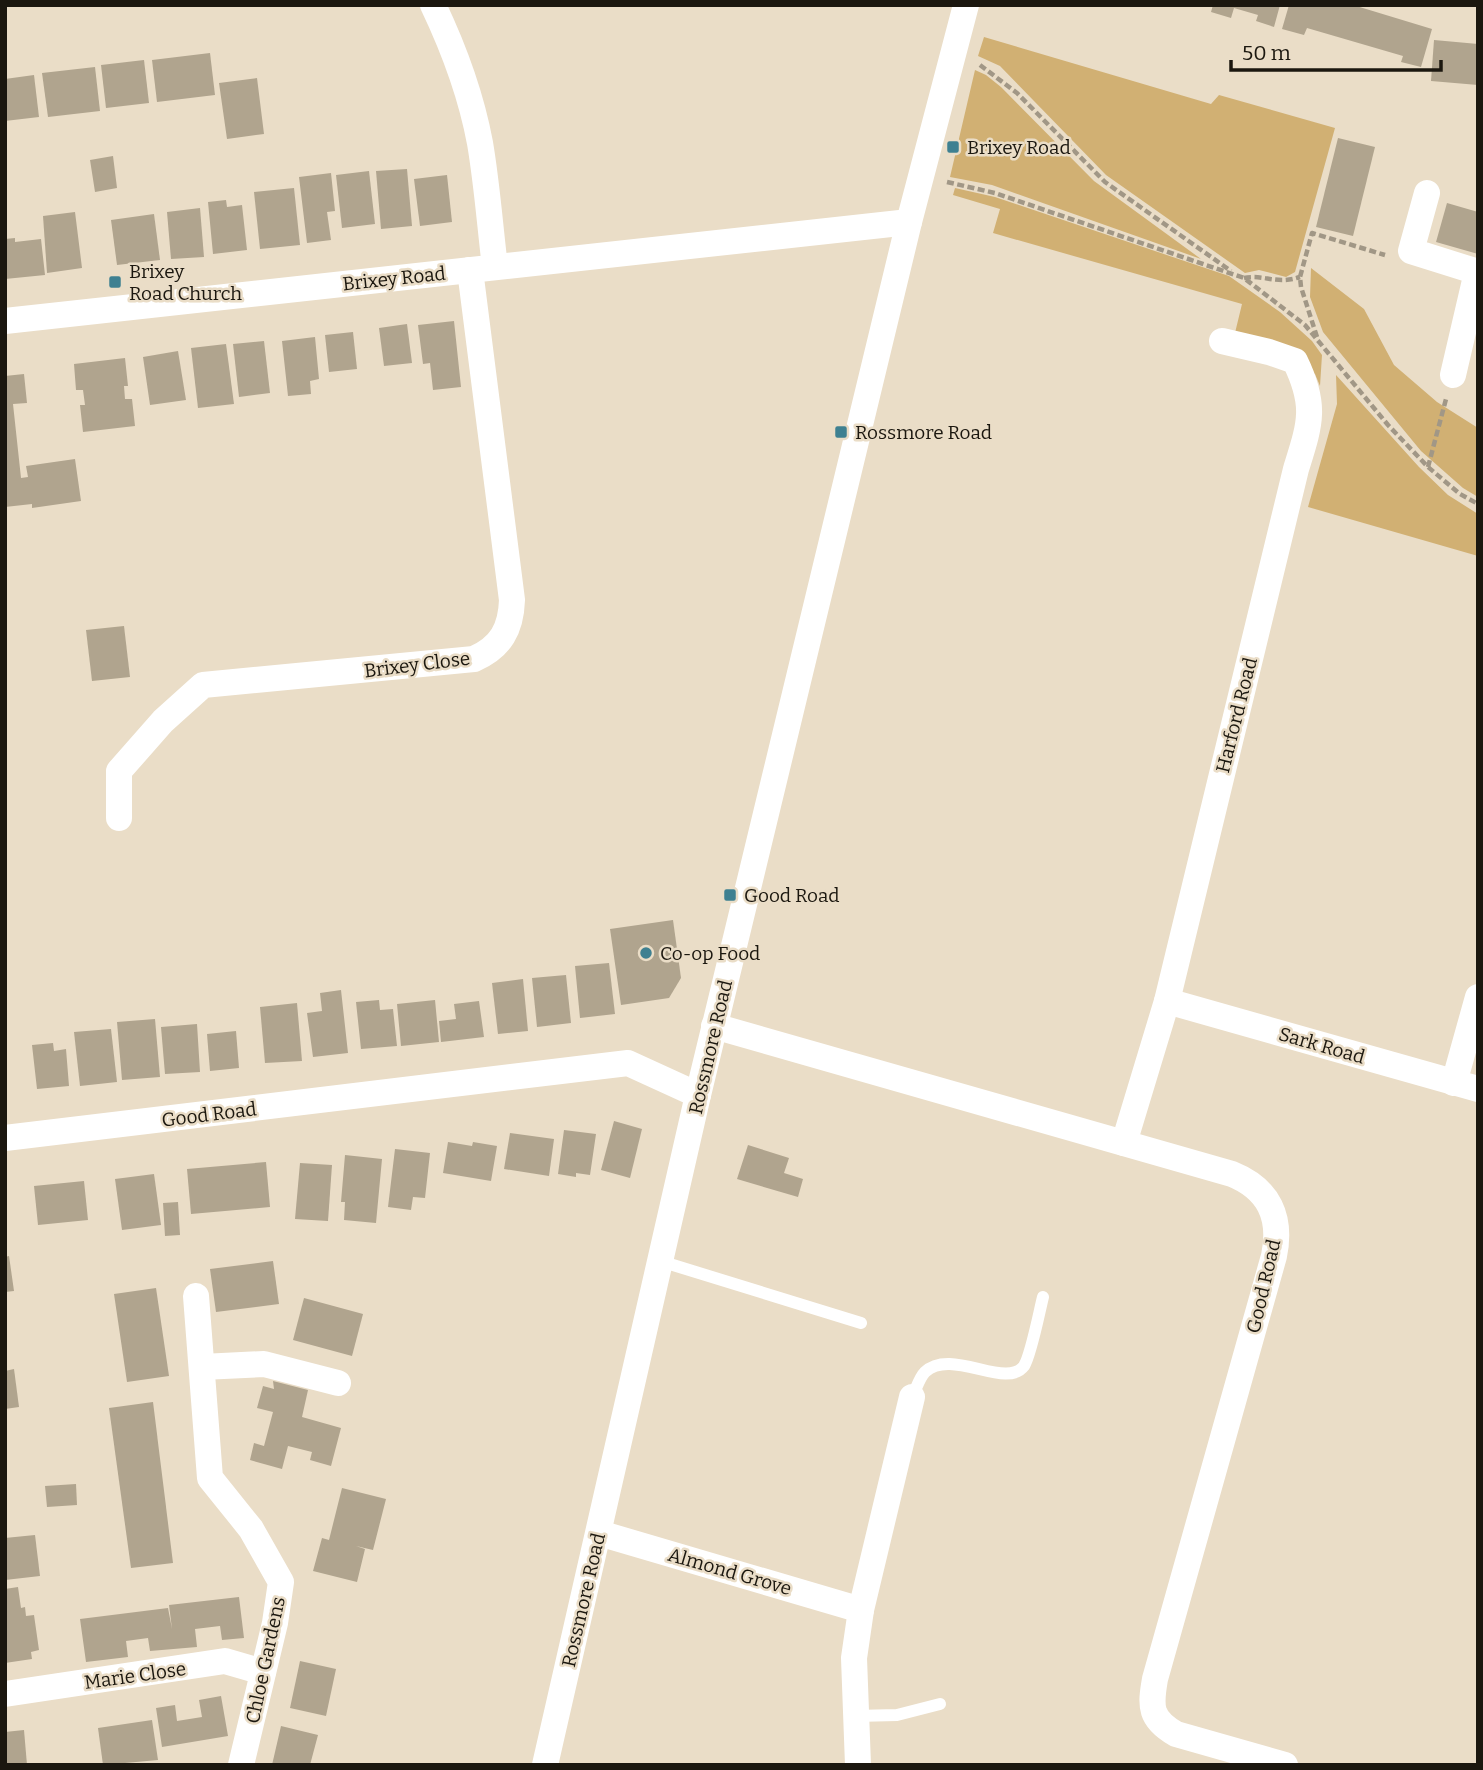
<svg xmlns="http://www.w3.org/2000/svg" width="1483" height="1770" viewBox="0 0 1483 1770" font-family="Bitter,serif">
<style>
.green{fill:#d1b073}
.building{fill:#b0a48e}
.lines{fill:none;stroke-linecap:round;stroke-linejoin:round}
.path{stroke:#a19786;stroke-width:4.5;stroke-dasharray:7 3.5;stroke-linecap:butt}
.lane{stroke:#fff;stroke-width:12}
.street{stroke:#fff;stroke-width:26}
.poi-dot{fill:#3e8091;stroke:#eaddc7;stroke-width:2.5}
.labels{text-anchor:middle;stroke-width:5;stroke-linejoin:round;paint-order:stroke}
.poi-label{font-size:19px;fill:#1b170f;stroke:#eaddc7;text-anchor:start}
.street-label{font-size:19px;fill:#1b170f;stroke:#eaddc7}
</style>
<rect width="100%" height="100%" fill="#eaddc7"/>
<!-- green -->
<g class="green">
<polygon points="984,37 1211,104 1219,95 1335,128 1295,272 1286,277 1259,270 1245,273 1106,175 1000,66 978,56"/>
<polygon points="975,70 986,75 1001,87 1094,181 1201,259 992,185 950,177"/>
<polygon points="955,188 995,197 1229,276 1280,312 1312,341 1322,355 1320,386 1315,374 1234,337 1242,304 993,233 1000,209 953,195"/>
<polygon points="1311,268 1364,309 1394,365 1437,402 1478,428 1478,497 1463,488 1421,451 1323,332 1310,297"/>
<polygon points="1336,375 1419,467 1448,495 1478,514 1478,556 1308,507 1337,404"/>
</g>
<!-- building -->
<g class="building">
<polygon points="1213,5 1280,5 1274,27 1256,21 1258,15 1234,8 1231,18 1211,12"/>
<polygon points="1289,5 1353,5 1432,29 1421,67 1401,62 1403,56 1307,28 1304,35 1282,29"/>
<polygon points="1434,40 1478,44 1478,85 1431,81"/>
<polygon points="210,53 215,95 157,102 152,60"/>
<polygon points="144,60 149,103 106,108 101,65"/>
<polygon points="95,67 100,111 48,117 42,73"/>
<polygon points="34,75 39,117 5,121 5,79"/>
<polygon points="257,78 264,134 227,139 219,83"/>
<polygon points="1338,138 1375,147 1353,236 1316,227"/>
<polygon points="113,156 117,188 95,192 90,160"/>
<polygon points="407,169 412,226 381,229 376,171"/>
<polygon points="369,171 375,224 342,228 336,175"/>
<polygon points="331,173 335,211 327,212 331,240 307,243 299,177"/>
<polygon points="447,175 452,222 420,226 414,179"/>
<polygon points="294,188 300,245 260,249 254,192"/>
<polygon points="226,200 227,207 242,205 247,250 213,254 208,202"/>
<polygon points="1447,203 1478,212 1478,254 1436,242"/>
<polygon points="200,208 204,257 171,259 167,212"/>
<polygon points="75,212 82,268 47,273 43,216"/>
<polygon points="154,214 160,260 117,265 111,220"/>
<polygon points="15,238 15,242 41,239 45,275 5,279 5,239"/>
<polygon points="454,321 461,387 433,390 430,363 423,364 418,325"/>
<polygon points="407,324 412,363 384,366 379,328"/>
<polygon points="353,332 357,369 329,372 325,335"/>
<polygon points="315,337 319,379 310,381 311,394 288,396 282,341"/>
<polygon points="264,341 270,393 239,397 233,344"/>
<polygon points="226,344 234,404 198,408 191,348"/>
<polygon points="178,351 186,400 150,405 143,357"/>
<polygon points="125,358 128,386 124,386 125,399 132,399 135,426 83,432 80,405 85,405 83,390 76,390 74,364"/>
<polygon points="24,374 27,403 13,404 21,478 28,477 26,466 75,459 81,501 32,508 32,504 5,507 5,376"/>
<polygon points="124,626 130,677 92,681 86,630"/>
<polygon points="673,920 681,978 669,998 621,1005 610,929"/>
<polygon points="609,963 615,1014 580,1018 575,966"/>
<polygon points="566,975 571,1023 537,1027 532,978"/>
<polygon points="523,979 528,1031 498,1034 492,983"/>
<polygon points="341,990 348,1053 313,1057 307,1013 322,1011 320,993"/>
<polygon points="379,1000 380,1010 393,1009 397,1046 361,1049 356,1002"/>
<polygon points="435,1000 439,1042 401,1046 397,1004"/>
<polygon points="479,1001 484,1037 441,1042 439,1021 456,1019 454,1004"/>
<polygon points="297,1003 302,1061 265,1063 260,1007"/>
<polygon points="155,1019 160,1077 122,1080 117,1022"/>
<polygon points="197,1024 200,1072 165,1074 161,1027"/>
<polygon points="111,1029 117,1082 80,1086 74,1032"/>
<polygon points="236,1031 239,1068 210,1071 207,1034"/>
<polygon points="53,1043 54,1051 66,1049 69,1086 37,1089 32,1045"/>
<polygon points="614,1121 642,1129 630,1178 601,1170"/>
<polygon points="564,1130 596,1134 590,1175 576,1173 576,1177 558,1174"/>
<polygon points="510,1133 554,1139 549,1176 504,1169"/>
<polygon points="448,1142 472,1146 473,1142 497,1146 491,1181 443,1173"/>
<polygon points="748,1145 789,1158 784,1173 803,1179 798,1197 737,1179"/>
<polygon points="395,1149 430,1153 425,1198 413,1197 411,1210 388,1207"/>
<polygon points="345,1155 382,1159 376,1223 344,1220 345,1202 341,1202"/>
<polygon points="266,1162 270,1207 191,1214 187,1169"/>
<polygon points="300,1163 332,1165 328,1221 295,1219"/>
<polygon points="154,1174 161,1225 122,1230 115,1179"/>
<polygon points="84,1181 88,1220 38,1225 34,1186"/>
<polygon points="178,1202 180,1235 165,1236 163,1203"/>
<polygon points="9,1256 14,1291 5,1292 5,1257"/>
<polygon points="273,1261 279,1304 216,1312 210,1269"/>
<polygon points="156,1288 169,1376 127,1382 114,1294"/>
<polygon points="304,1298 363,1314 352,1356 293,1340"/>
<polygon points="14,1369 19,1407 5,1409 5,1371"/>
<polygon points="273,1381 308,1390 302,1417 341,1428 331,1466 310,1460 312,1452 288,1446 282,1469 250,1460 254,1443 264,1446 273,1412 257,1408 263,1386 274,1389"/>
<polygon points="153,1402 173,1563 131,1568 109,1408"/>
<polygon points="76,1484 77,1505 47,1507 45,1486"/>
<polygon points="342,1488 386,1499 373,1550 356,1546 365,1549 357,1582 313,1571 322,1538 329,1540"/>
<polygon points="35,1535 40,1576 5,1580 5,1538"/>
<polygon points="18,1587 21,1608 25,1607 26,1616 34,1615 39,1650 31,1652 32,1659 5,1663 5,1589"/>
<polygon points="239,1597 244,1638 222,1640 220,1626 195,1629 197,1647 150,1651 148,1638 126,1641 128,1657 86,1662 80,1619 168,1608 172,1629 169,1605"/>
<polygon points="300,1661 336,1669 326,1716 290,1708"/>
<polygon points="221,1696 228,1736 162,1747 156,1708 175,1705 177,1721 202,1717 199,1700"/>
<polygon points="152,1720 158,1760 103,1765 98,1728"/>
<polygon points="281,1726 318,1735 310,1765 272,1765"/>
<polygon points="24,1730 27,1765 5,1765 5,1732"/>
</g>
<g class="lines">
<!-- path -->
<g class="path">
<polyline points="980,65 1017,93 1105,182 1231,271"/>
<polyline points="947,182 995,193 1244,278 1305,325 1388,425 1428,467 1460,494 1478,504"/>
<path d="M1244 278C1264 274 1276 285 1300 277"/>
<polyline points="1317,337 1301,287 1300,277 1312,233 1385,255"/>
<polyline points="1428,467 1446,399"/>
</g>
<!-- lane -->
<g class="lane">
<polyline points="660,1261 861,1323"/>
<path d="M912 1397C916 1390 919 1378 925 1372 951 1347 1006 1390 1024 1366 1031 1355 1039 1313 1043 1297"/>
<polyline points="855,1716 897,1715 940,1704"/>
</g>
<!-- street -->
<g class="street">
<path d="M433 5C454 49 471 95 480 143 487 184 490 226 495 267"/>
<polyline points="1427,193 1411,251 1478,272"/>
<polyline points="5,321 909,222"/>
<polyline points="1453,375 1477,272"/>
<path d="M119 818V771L163 721 203 685 474 659C501 647 511 629 512 600L470 270"/>
<polyline points="1167,1001 1478,1089"/>
<path d="M714 1026 1232 1174C1269 1189 1282 1217 1274 1256L1155 1679C1150 1707 1150 1719 1176 1734L1285 1765"/>
<polyline points="1454,1083 1478,997"/>
<polyline points="5,1138 628,1063 698,1095"/>
<path d="M1124 1143 1167 1001 1296 469C1310 424 1317 406 1295 361L1269 352 1222 341"/>
<polyline points="196,1296 210,1478 251,1529 281,1582 275,1623 241,1765"/>
<polyline points="202,1367 264,1364 338,1383"/>
<polyline points="599,1533 861,1610"/>
<polyline points="5,1694 225,1661 263,1672"/>
<polyline points="545,1765 698,1095 909,222 966,5"/>
<polyline points="858,1765 854,1658 861,1610 912,1397"/>
</g>
</g>
<!-- markers -->
<g class="poi-dot">
<rect x="946" y="140" width="14" height="14" rx="3.5"/>
<rect x="108" y="275" width="14" height="14" rx="3.5"/>
<rect x="834" y="425" width="14" height="14" rx="3.5"/>
<rect x="723" y="888" width="14" height="14" rx="3.5"/>
<circle cx="646" cy="953" r="7"/>
</g>
<g class="labels">
<!-- poi labels -->
<g class="poi-label">
<text x="967" y="154">Brixey Road</text>
<text x="129" y="278">Brixey<tspan x="129" dy="22">Road Church</tspan></text>
<text x="855" y="439">Rossmore Road</text>
<text x="744" y="902">Good Road</text>
<text x="660" y="960">Co-op Food</text>
</g>
<!-- street labels -->
<g class="street-label">
<text transform="translate(394 278) rotate(-6)" y="7">Brixey Road</text>
<text transform="translate(417 664) rotate(-7)" y="7">Brixey Close</text>
<text transform="translate(1236 715) rotate(-76)" y="7">Harford Road</text>
<text transform="translate(1322 1045) rotate(16)" y="7">Sark Road</text>
<text transform="translate(710 1047) rotate(-77)" y="7">Rossmore Road</text>
<text transform="translate(209 1114) rotate(-7)" y="7">Good Road</text>
<text transform="translate(1263 1286) rotate(-77)" y="7">Good Road</text>
<text transform="translate(730 1571) rotate(16)" y="7">Almond Grove</text>
<text transform="translate(583 1600) rotate(-77)" y="7">Rossmore Road</text>
<text transform="translate(265 1660) rotate(-78)" y="7">Chloe Gardens</text>
<text transform="translate(135 1675) rotate(-8)" y="7">Marie Close</text>
</g>
</g>
<!-- border -->
<rect width="1483" height="1770" fill="none" stroke="#1b170f" stroke-width="14"/>
<!-- scale -->
<path d="M1231 60v10h210v-10" fill="none" stroke="#1b170f" stroke-width="3.5"/>
<text x="1242" y="60" font-size="21" fill="#1b170f" stroke="#eaddc7" stroke-width="5" paint-order="stroke">50 m</text>
</svg>
